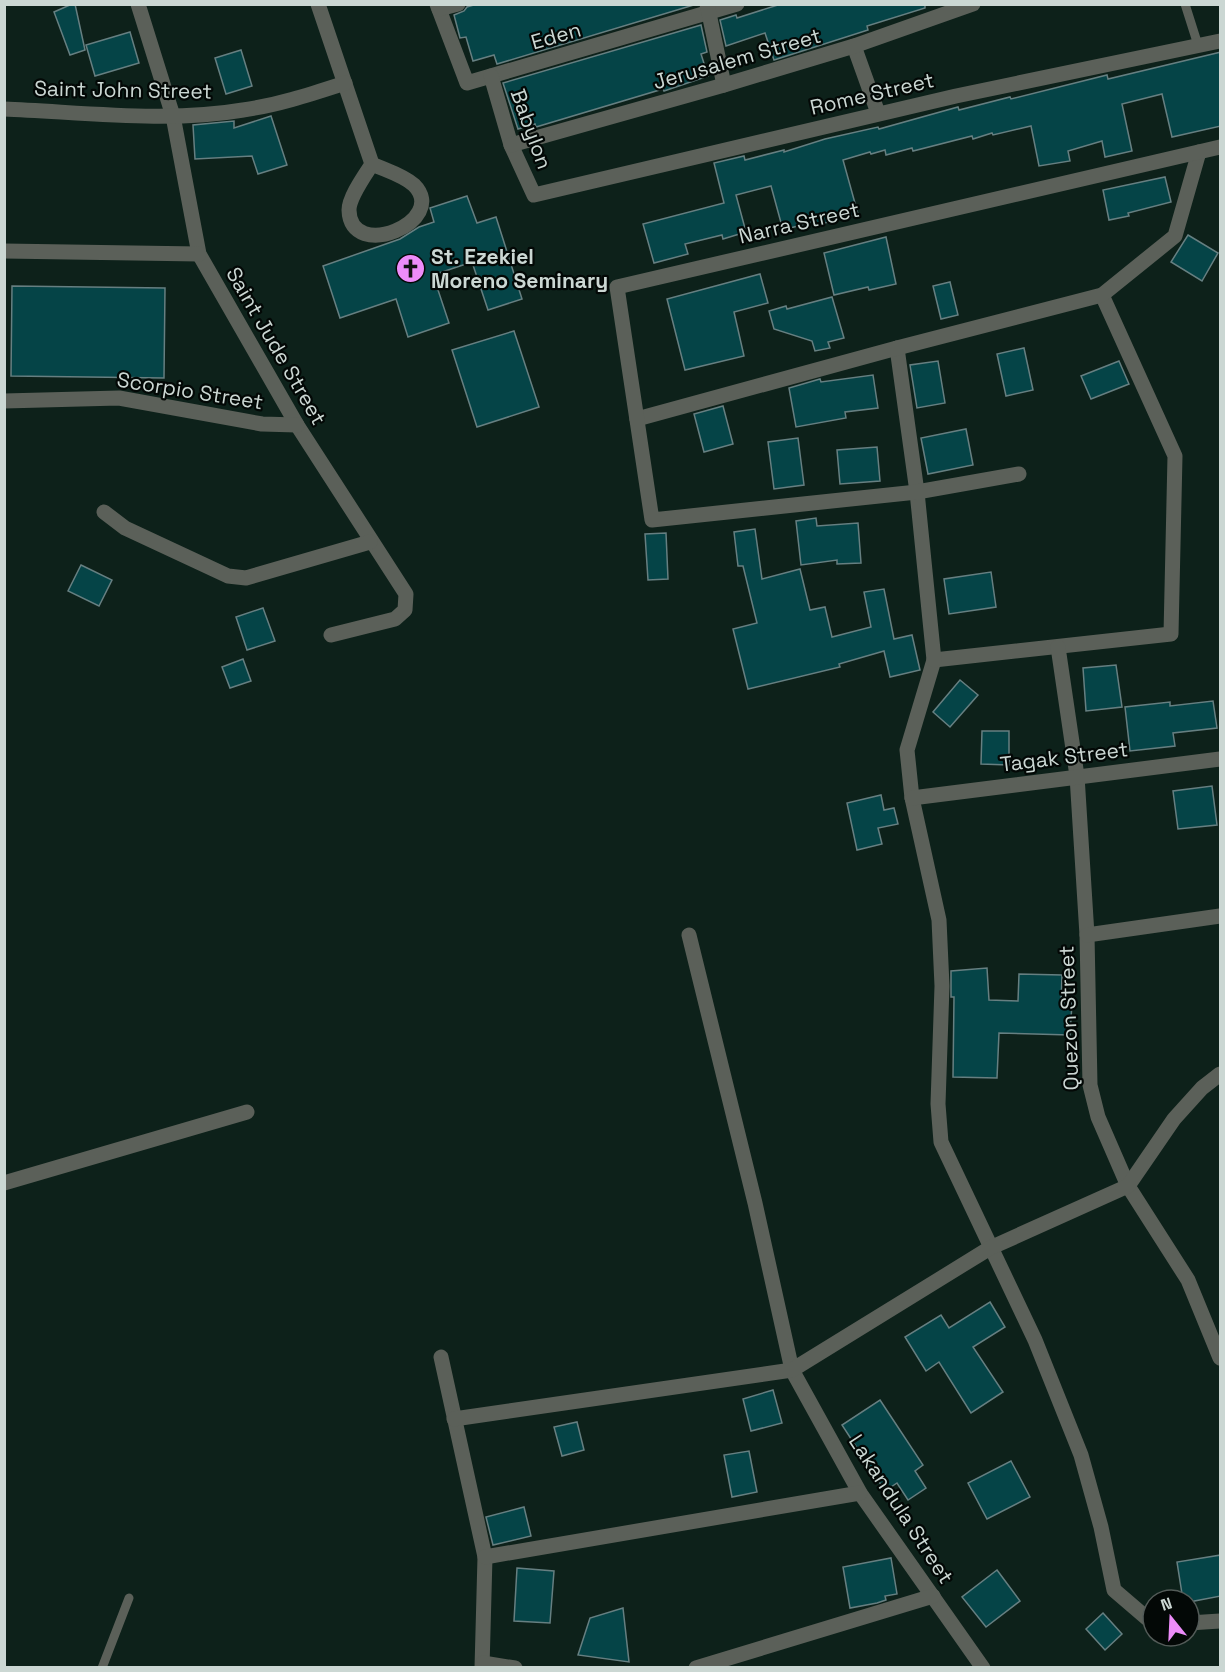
<svg xmlns="http://www.w3.org/2000/svg" width="1225" height="1672" viewBox="0 0 1225 1672" font-family="'Space Grotesk',sans-serif">
<style>
.building{fill:#054447;stroke:#667f81;stroke-width:1.5}
.lines{fill:none;stroke-linecap:round;stroke-linejoin:round}
.service{stroke:#5b6059;stroke-width:9}
.minor{stroke:#5b6059;stroke-width:15}
.labels{text-anchor:middle;stroke-width:4.5;stroke-linejoin:round;paint-order:stroke}
.street-label{font-size:21px;fill:#cbd7d3;stroke:#030806}
.poi-label{font-size:21px;font-weight:bold;fill:#cbd7d3;stroke:#030806;text-anchor:start}
</style>
<rect width="100%" height="100%" fill="#0d211a"/>
<!-- building -->
<g class="building">
<polygon points="72,4 75,4 85,50 70,55 54,12"/>
<polygon points="477,4 697,4 497,64 494,55 473,61 466,37 460,38 459,34 454,15 464,11 467,7"/>
<polygon points="781,4 925,4 925,8 867,26 868,30 774,60 765,33 726,46 720,20 736,15 737,18"/>
<polygon points="701,25 707,52 701,54 708,76 664,91 663,89 536,127 535,124 518,129 503,83"/>
<polygon points="130,32 139,63 95,76 86,45"/>
<polygon points="241,50 252,86 226,94 215,58"/>
<polygon points="1221,52 1221,126 1172,137 1162,94 1122,104 1132,151 1105,157 1102,141 1068,151 1070,161 1039,166 1031,126 993,135 992,133 973,139 972,136 913,151 912,148 886,155 885,150 871,154 870,152 843,160 858,214 817,225 816,221 783,230 771,186 736,195 746,232 723,239 722,235 685,244 688,254 654,263 643,224 724,203 714,163 744,156 745,160 784,150 784,152 825,139 878,127 879,129 958,107 959,110 1010,97 1011,99 1107,75 1108,79"/>
<polygon points="271,116 287,165 258,174 252,156 195,159 193,125 234,121 234,128"/>
<polygon points="1165,177 1171,202 1128,213 1129,216 1109,220 1103,190"/>
<polygon points="467,196 477,223 496,217 522,299 488,310 472,262 433,275 449,323 408,337 396,299 340,318 323,266 400,239 419,227 434,222 430,208"/>
<polygon points="1188,235 1218,253 1202,281 1171,262"/>
<polygon points="886,237 896,284 869,290 868,287 834,295 824,253"/>
<polygon points="760,274 768,303 734,312 744,356 685,370 667,299"/>
<polygon points="950,282 958,315 941,319 933,286"/>
<polygon points="12,286 165,288 164,378 11,376"/>
<polygon points="832,297 844,338 828,342 830,348 815,351 812,341 774,329 769,311 786,306 787,309"/>
<polygon points="514,331 539,407 477,427 452,350"/>
<polygon points="1024,348 1033,390 1006,396 997,354"/>
<polygon points="938,361 945,403 917,408 910,365"/>
<polygon points="1119,361 1129,384 1091,399 1081,376"/>
<polygon points="873,375 878,408 845,412 846,418 796,427 789,388 820,379 821,382"/>
<polygon points="723,406 733,444 704,452 694,414"/>
<polygon points="966,429 973,465 928,474 921,438"/>
<polygon points="798,438 804,485 774,489 768,442"/>
<polygon points="877,447 880,481 840,484 837,450"/>
<polygon points="816,518 817,526 858,523 861,563 837,564 837,560 801,565 796,521"/>
<polygon points="755,529 762,579 800,569 810,610 825,607 832,637 871,627 864,592 884,589 894,639 912,635 920,670 890,677 884,651 839,664 840,667 748,689 733,629 757,623 743,566 738,566 734,532"/>
<polygon points="666,533 668,579 648,580 645,534"/>
<polygon points="81,565 112,580 99,606 68,591"/>
<polygon points="991,572 996,607 949,614 944,579"/>
<polygon points="263,608 275,641 247,650 236,617"/>
<polygon points="243,659 251,681 230,688 222,667"/>
<polygon points="1116,665 1122,707 1086,711 1083,668"/>
<polygon points="960,680 978,695 950,727 933,712"/>
<polygon points="1213,701 1217,728 1173,733 1175,746 1130,751 1125,707 1170,702 1170,706"/>
<polygon points="982,731 1009,731 1009,765 981,764"/>
<polygon points="1212,786 1217,825 1178,829 1173,791"/>
<polygon points="881,795 884,810 894,808 898,824 878,828 882,844 857,850 847,803"/>
<polygon points="987,968 989,1000 1018,1001 1019,974 1062,975 1061,1002 1072,1003 1070,1035 999,1033 997,1078 953,1077 954,997 951,997 951,971"/>
<polygon points="990,1302 1005,1327 973,1347 1003,1392 971,1413 939,1362 926,1371 905,1337 941,1315 949,1328"/>
<polygon points="773,1390 782,1423 751,1431 743,1399"/>
<polygon points="880,1400 923,1465 915,1471 926,1488 908,1500 897,1483 885,1491 842,1425"/>
<polygon points="577,1422 584,1450 562,1456 554,1427"/>
<polygon points="749,1451 757,1492 732,1497 724,1455"/>
<polygon points="1011,1461 1030,1497 987,1519 968,1483"/>
<polygon points="524,1507 531,1536 493,1545 486,1517"/>
<polygon points="1221,1555 1221,1596 1189,1602 1189,1600 1183,1600 1177,1562"/>
<polygon points="891,1558 897,1594 885,1596 886,1600 877,1603 850,1608 843,1567"/>
<polygon points="517,1568 554,1571 550,1623 514,1621"/>
<polygon points="997,1570 1020,1601 986,1627 962,1597"/>
<polygon points="623,1608 629,1662 578,1655 590,1618"/>
<polygon points="1103,1613 1122,1634 1105,1650 1086,1629"/>
</g>
<g class="lines">
<!-- service -->
<g class="service">
<polyline points="1185,4 1198,45"/>
<polyline points="102,1668 129,1598"/>
</g>
<!-- minor -->
<g class="minor">
<polyline points="138,4 173,116 199,254 297,425 406,594 405,610 395,619 331,635"/>
<path d="M318 4 372 164C365 175 349 197 349 210 350 263 450 221 414 185 403 175 385 170 372 164"/>
<polyline points="437,4 467,83 737,4"/>
<polyline points="707,4 724,85"/>
<polyline points="439,9 458,4"/>
<polyline points="854,46 878,113"/>
<polyline points="491,76 511,145 534,195 956,96 1220,41"/>
<path d="M4 109C81 112 168 123 243 110 278 105 311 94 345 83"/>
<polyline points="511,145 724,85 854,46 973,4"/>
<polyline points="4,251 199,254"/>
<polyline points="1102,295 1175,456 1171,634 934,660 907,750 912,798 939,920 942,986 938,1104 941,1142 1035,1340 1081,1455 1101,1527 1114,1590 1149,1620 1153,1620"/>
<polyline points="897,348 917,492 934,660"/>
<polyline points="4,401 119,398 262,424 297,425"/>
<polyline points="637,419 897,348 1102,295 1175,236 1199,152"/>
<polyline points="1019,474 917,492 652,520 617,287 1220,147"/>
<polyline points="104,512 125,528 228,576 246,578 370,542"/>
<polyline points="1058,647 1077,776 1087,935 1090,1085 1098,1117 1128,1186 1188,1280 1220,1358"/>
<polyline points="912,798 1220,759"/>
<polyline points="689,935 755,1203 792,1370 860,1493 983,1668"/>
<polyline points="1087,935 1220,916"/>
<polyline points="4,1183 247,1112"/>
<polyline points="441,1357 485,1557 482,1668"/>
<polyline points="454,1419 792,1370 990,1248 1128,1186 1174,1119 1202,1088 1220,1074"/>
<polyline points="485,1557 860,1493"/>
<polyline points="1189,1623 1220,1621"/>
<polyline points="483,1663 515,1668"/>
<polyline points="696,1668 933,1596"/>
</g>
</g>
<!-- icons -->
<defs>
<symbol id="church-disc" viewBox="-11 -11 22 22"><circle r="9.5" fill="#ed8cf9" stroke="#030806"/><path d="M-1.2-6h2.4v3.5h3.3v2.4h-3.3V6h-2.4V-.1h-3.3v-2.4h3.3Z" fill="#111"/></symbol>
</defs>
<g fill-rule="evenodd">
<use href="#church-disc" x="394" y="252" width="33" height="33"/>
</g>
<g class="labels">
<!-- street labels -->
<g class="street-label">
<text transform="translate(556 36) rotate(-16)" y="7">Eden</text>
<text transform="translate(737 59) rotate(-16)" y="7">Jerusalem Street</text>
<text transform="translate(123 90) rotate(1)" y="7">Saint John Street</text>
<text transform="translate(872 94) rotate(-13)" y="7">Rome Street</text>
<text transform="translate(531 129) rotate(70)" y="7">Babylon</text>
<text transform="translate(799 223) rotate(-13)" y="7">Narra Street</text>
<text transform="translate(276 346) rotate(60)" y="7">Saint Jude Street</text>
<text transform="translate(190 391) rotate(9)" y="7">Scorpio Street</text>
<text transform="translate(1064 757) rotate(-7)" y="7">Tagak Street</text>
<text transform="translate(1069 1018) rotate(-92)" y="7">Quezon Street</text>
<text transform="translate(901 1509) rotate(57)" y="7">Lakandula Street</text>
</g>
<!-- poi labels -->
<g class="poi-label">
<text x="431" y="264">St. Ezekiel<tspan x="431" dy="24">Moreno Seminary</tspan></text>
</g>
</g>
<!-- border -->
<rect width="1225" height="1672" fill="none" stroke="#cbd7d3" stroke-width="12"/>
<!-- north arrow -->
<g transform="translate(1171 1618) rotate(342)"><circle r="28" fill="#030806" stroke="#535b58" stroke-width="1.5"/>
<path d="M0-4.5L10 22L0 15L-10 22Z" fill="#ed8cf9"/>
<text y="-9" font-size="16" font-weight="bold" text-anchor="middle" fill="#cbd7d3">N</text>
</g>
</svg>
